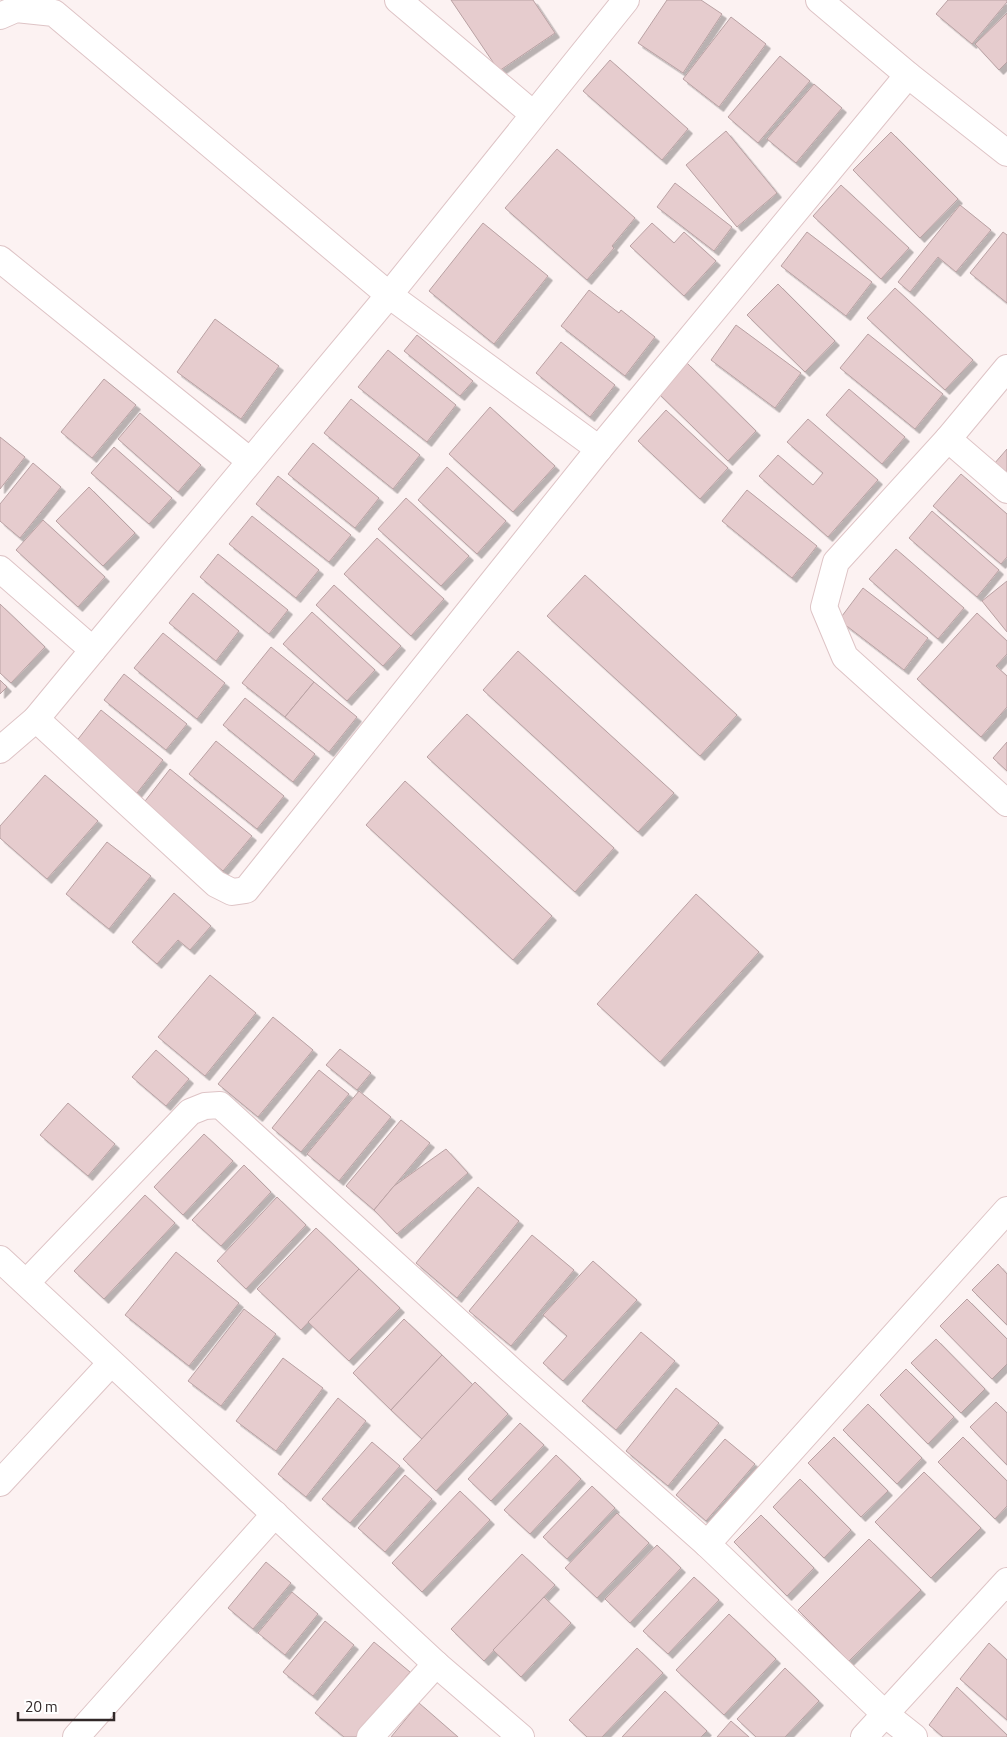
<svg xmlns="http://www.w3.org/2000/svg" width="1007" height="1737" viewBox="0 0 1007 1737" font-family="'Titillium Web',sans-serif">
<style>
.building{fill:#e6ccce;stroke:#b9a1a3;filter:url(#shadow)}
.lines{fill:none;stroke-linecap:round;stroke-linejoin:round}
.street-casing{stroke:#dec4c6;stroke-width:28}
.street{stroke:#fff;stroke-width:26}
</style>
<defs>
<filter id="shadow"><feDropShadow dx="4.5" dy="4.5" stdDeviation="0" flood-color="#0004"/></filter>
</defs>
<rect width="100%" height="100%" fill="#fcf2f2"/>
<!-- building -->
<g class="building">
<polygon points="451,0 533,0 555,33 499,71"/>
<polygon points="667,0 701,0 722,14 683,73 638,43"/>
<polygon points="948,0 1007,0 1007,2 972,44 936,14"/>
<polygon points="1007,13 1007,62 999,70 975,44"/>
<polygon points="731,17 766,44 719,107 683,79"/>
<polygon points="780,56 810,81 758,143 728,117"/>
<polygon points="610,60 688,129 662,160 583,91"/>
<polygon points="814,84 842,108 796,163 767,139"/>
<polygon points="726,131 777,193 737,227 686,165"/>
<polygon points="891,132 958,199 920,238 853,170"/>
<polygon points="557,149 635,218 612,246 614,248 587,280 505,208"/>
<polygon points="675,183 732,227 714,251 657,207"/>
<polygon points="841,185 909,248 881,279 813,216"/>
<polygon points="960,205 991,230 956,272 938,257 910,292 898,282"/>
<polygon points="483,223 548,276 494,344 429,291"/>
<polygon points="652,223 674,243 684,232 716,261 684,296 630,246"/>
<polygon points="807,232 872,282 846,316 781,266"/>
<polygon points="1003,232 1007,235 1007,303 970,273"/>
<polygon points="778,284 835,341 805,372 747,315"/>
<polygon points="895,288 973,360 945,390 867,318"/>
<polygon points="589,290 619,313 621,310 655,337 625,376 561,326"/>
<polygon points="215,319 279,366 241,419 177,372"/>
<polygon points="736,325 801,373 775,408 711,360"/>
<polygon points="868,334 943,394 915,429 840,368"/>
<polygon points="417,335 473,381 460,396 404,351"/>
<polygon points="561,342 615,385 590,417 536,373"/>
<polygon points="388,350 456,405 427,442 358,387"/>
<polygon points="686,362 756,431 728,461 657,392"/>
<polygon points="104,379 136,405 92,458 61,432"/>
<polygon points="849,389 905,437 882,464 826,415"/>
<polygon points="351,399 420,455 393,489 324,433"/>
<polygon points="490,407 555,466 513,512 449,454"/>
<polygon points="666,410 728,468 700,499 638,441"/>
<polygon points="140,413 201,465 178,492 118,439"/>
<polygon points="808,419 878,480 828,537 759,476 778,455 813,485 823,473 787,442"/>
<polygon points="0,437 25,457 0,489"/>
<polygon points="313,443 379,498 355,528 288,474"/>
<polygon points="114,447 172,498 149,524 91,473"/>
<polygon points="1007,449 1007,474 994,464"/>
<polygon points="33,463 61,487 20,538 0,521 0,504"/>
<polygon points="447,467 506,521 477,554 418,500"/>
<polygon points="961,474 1007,514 1007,557 1001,564 933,506"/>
<polygon points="278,476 351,535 329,562 256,504"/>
<polygon points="89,487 135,533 103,566 56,521"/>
<polygon points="747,490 817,546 792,578 722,521"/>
<polygon points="406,498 469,556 441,586 378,529"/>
<polygon points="932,511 999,570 977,597 909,538"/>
<polygon points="252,516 319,570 296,598 229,544"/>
<polygon points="43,520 105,577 78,607 16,550"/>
<polygon points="377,538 444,599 411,636 344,574"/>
<polygon points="896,549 964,608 938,639 869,579"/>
<polygon points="218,554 288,610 269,634 200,577"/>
<polygon points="585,575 737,715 700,756 547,616"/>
<polygon points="1007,581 1007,632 982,601"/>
<polygon points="334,585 401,646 383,666 316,605"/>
<polygon points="863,588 928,638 904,670 839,620"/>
<polygon points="193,593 239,631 216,661 169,623"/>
<polygon points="0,604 45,647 11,683 0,673"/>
<polygon points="312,612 375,670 347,701 283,644"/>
<polygon points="977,613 1007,641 1007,654 996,666 1007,676 1007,707 981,737 917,679"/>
<polygon points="163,633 225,683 197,719 134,668"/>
<polygon points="271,647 314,682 285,717 242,683"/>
<polygon points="518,651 674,793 638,832 483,690"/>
<polygon points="124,674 187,724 166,750 104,700"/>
<polygon points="0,680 7,687 0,694"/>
<polygon points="314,682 357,717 329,752 285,717"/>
<polygon points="245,698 315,754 293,782 223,725"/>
<polygon points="101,710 163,760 137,793 75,743"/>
<polygon points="467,714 614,848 575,892 427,757"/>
<polygon points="216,741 284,796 257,829 189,774"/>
<polygon points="1007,742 1007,771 993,758"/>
<polygon points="170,769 252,836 223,871 142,805"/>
<polygon points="45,775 98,821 47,879 0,838 0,826"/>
<polygon points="405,781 552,916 513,960 366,825"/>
<polygon points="107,842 151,876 109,929 66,894"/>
<polygon points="174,893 211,926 190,950 178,940 157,964 132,942"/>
<polygon points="696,894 759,952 660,1062 597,1004"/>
<polygon points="210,975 256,1013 205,1076 158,1037"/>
<polygon points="273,1017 313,1050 258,1117 218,1084"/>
<polygon points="340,1049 371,1073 357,1090 326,1065"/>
<polygon points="156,1050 189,1079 166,1106 132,1077"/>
<polygon points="319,1070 349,1094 301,1152 272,1128"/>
<polygon points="359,1091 391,1117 339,1181 307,1154"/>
<polygon points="68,1103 115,1144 88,1176 40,1135"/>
<polygon points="401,1120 430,1143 374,1210 346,1186"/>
<polygon points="204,1134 233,1161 183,1215 154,1187"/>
<polygon points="446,1149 468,1173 397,1234 374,1210 394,1186"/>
<polygon points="244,1165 271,1192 221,1246 192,1220"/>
<polygon points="478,1187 519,1221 457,1298 416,1263"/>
<polygon points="145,1195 175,1223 104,1299 74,1271"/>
<polygon points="277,1197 306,1225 246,1289 217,1261"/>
<polygon points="316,1228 359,1269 301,1330 257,1289"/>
<polygon points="532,1235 574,1270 511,1346 469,1311"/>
<polygon points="176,1252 239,1303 189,1366 125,1315"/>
<polygon points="593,1261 637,1300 563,1381 543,1363 567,1336 543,1315"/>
<polygon points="998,1264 1007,1274 1007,1325 972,1290"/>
<polygon points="359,1269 400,1308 349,1361 308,1322"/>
<polygon points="967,1299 1007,1339 1007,1364 992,1379 940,1326"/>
<polygon points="244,1309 276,1334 221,1406 188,1381"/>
<polygon points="404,1319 442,1355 391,1410 353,1373"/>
<polygon points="641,1332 675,1361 616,1430 582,1401"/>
<polygon points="936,1339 985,1389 961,1413 911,1363"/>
<polygon points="442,1355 473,1385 422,1439 391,1410"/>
<polygon points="283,1358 323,1388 276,1451 236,1421"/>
<polygon points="906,1369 954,1417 928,1444 880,1395"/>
<polygon points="475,1382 508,1414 436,1491 403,1459"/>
<polygon points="676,1388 719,1423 668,1486 626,1451"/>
<polygon points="338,1398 366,1421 306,1497 278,1474"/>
<polygon points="996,1402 1007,1413 1007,1465 970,1427"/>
<polygon points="868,1404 922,1458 897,1484 843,1430"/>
<polygon points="520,1423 544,1445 491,1501 468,1479"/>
<polygon points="834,1437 888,1491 861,1517 808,1463"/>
<polygon points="963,1437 1007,1481 1007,1506 995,1519 938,1462"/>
<polygon points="725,1439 755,1464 706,1521 676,1495"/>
<polygon points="372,1442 400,1466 350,1523 322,1499"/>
<polygon points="556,1455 581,1479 530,1534 504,1510"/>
<polygon points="924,1472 981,1528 931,1578 875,1522"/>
<polygon points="405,1475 432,1499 385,1552 358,1528"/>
<polygon points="800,1479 851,1530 824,1558 773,1507"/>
<polygon points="592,1486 615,1508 567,1559 543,1537"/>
<polygon points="460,1491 490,1520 422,1592 392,1563"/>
<polygon points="617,1513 649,1543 597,1598 565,1568"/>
<polygon points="761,1515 814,1568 787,1596 734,1542"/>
<polygon points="869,1539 921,1590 849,1661 798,1610"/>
<polygon points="657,1545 681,1568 630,1623 605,1599"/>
<polygon points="522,1554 555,1585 484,1661 451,1629"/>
<polygon points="266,1562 291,1583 253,1629 228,1608"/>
<polygon points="694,1577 719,1600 668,1654 643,1631"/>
<polygon points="292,1592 318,1614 285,1655 258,1633"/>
<polygon points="544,1597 571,1623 521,1677 493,1650"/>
<polygon points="729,1614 776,1659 724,1715 676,1670"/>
<polygon points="325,1621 354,1645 313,1696 283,1672"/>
<polygon points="374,1642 410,1672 356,1737 344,1737 315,1713"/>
<polygon points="989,1643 1007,1660 1007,1720 960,1679"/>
<polygon points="637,1648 663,1673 602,1737 587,1737 569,1720"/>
<polygon points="785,1668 819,1701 785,1737 756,1737 737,1719"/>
<polygon points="957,1687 1007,1735 1007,1737 943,1737 929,1725"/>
<polygon points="665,1691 707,1731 701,1737 622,1737"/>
<polygon points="419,1703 458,1737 391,1737"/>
<polygon points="731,1721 749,1737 717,1737"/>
</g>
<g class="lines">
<defs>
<g id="street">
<polyline points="398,0 533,114"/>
<polyline points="819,0 908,75 1007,153"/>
<polyline points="0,16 16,9 54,13 389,295 599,449"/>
<polyline points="0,259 250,461"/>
<polyline points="1007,368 948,439 836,562 824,607 845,657 1007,803"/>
<polyline points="948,439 1007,490"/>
<polyline points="0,569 93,650"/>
<polyline points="36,719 216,884 232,892 246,890 599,449 908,75"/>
<polyline points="0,750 36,719 93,650 389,295 626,0"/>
<polyline points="0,1259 436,1664 521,1737"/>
<polyline points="27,1282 190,1112 205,1106 220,1105 511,1370 707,1544 885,1714 914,1737"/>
<polyline points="0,1483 111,1363"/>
<polyline points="707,1544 1007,1210"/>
<polyline points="76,1737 275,1514"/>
<polyline points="370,1737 436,1664"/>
<polyline points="864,1737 1007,1581"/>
</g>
</defs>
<!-- street casing -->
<use href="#street" class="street-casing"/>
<!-- street -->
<use href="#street" class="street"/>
</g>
<!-- scale -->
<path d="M18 1712v8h96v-8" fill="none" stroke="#312828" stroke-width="2.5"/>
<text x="25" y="1712" font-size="15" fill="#312828" stroke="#ffffff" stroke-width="4" paint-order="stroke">20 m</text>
</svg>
